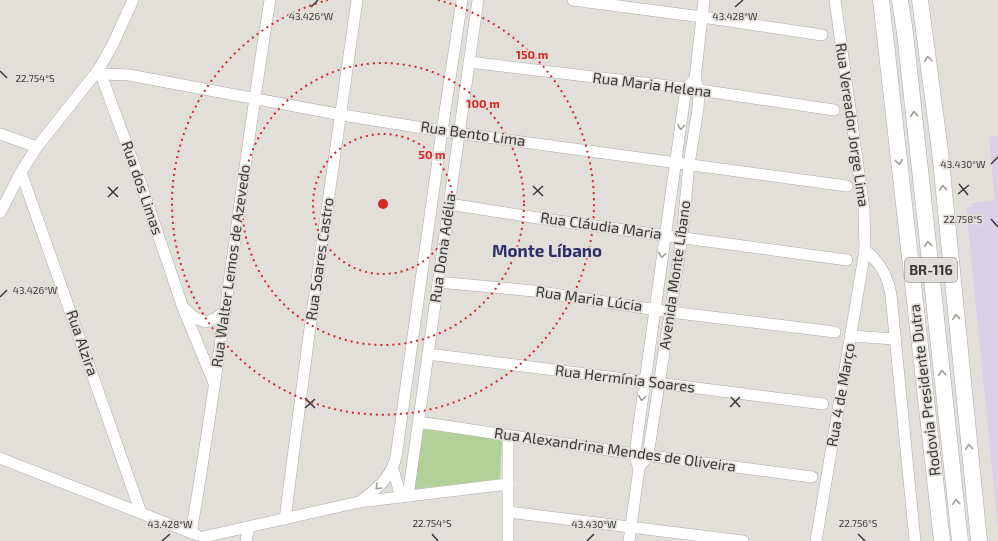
<svg xmlns="http://www.w3.org/2000/svg" width="998" height="541" viewBox="0 0 998 541" font-family="'Exo 2',sans-serif">
<style>
.commercial{fill:#d9d1e7}
.green{fill:#b3d098}
.lines{fill:none;stroke-linecap:round;stroke-linejoin:round}
.minor-casing{stroke:#adaaa6;stroke-width:12}
.highway-casing{stroke:#adaaa6;stroke-width:17}
.minor{stroke:#fff;stroke-width:11}
.highway{stroke:#fff;stroke-width:16}
.oneway{stroke:#9c9c9b}
.ticks{fill:none;stroke:#3a3937;stroke-width:1.5}
.ring{fill:none;stroke:#d62828;stroke-width:2;stroke-dasharray:2 4}
.labels{text-anchor:middle;stroke-width:3.5;stroke-linejoin:round;paint-order:stroke}
.shield{fill:#e2dfda;stroke:#6c6b68;stroke-width:1}
.shield-label{font-size:14px;font-weight:bold;fill:#3a3937}
.street-label{font-size:15px;fill:#3a3937;stroke:#e2dfda}
.quarter-label{font-size:17px;font-weight:bold;fill:#2d2f69;stroke:#e2dfda}
.ticks-label{font-size:10px;text-anchor:middle;fill:#3a3937;stroke:#e2dfda;stroke-width:3.5;stroke-linejoin:round;paint-order:stroke}
.centre{fill:#d62828;stroke:#e2dfda;stroke-width:2}
.ring-label{font-size:12px;text-anchor:middle;font-weight:bold;fill:#d62828;stroke:#e2dfda;stroke-width:3.5;stroke-linejoin:round;paint-order:stroke}
</style>
<rect width="100%" height="100%" fill="#e2dfda"/>
<!-- commercial -->
<polygon class="commercial" points="998,136 998,528 966,207 973,207 972,203 995,200 989,137"/>
<!-- green -->
<polygon class="green" points="421,429 502,439 500,479 414,489"/>
<g class="lines">
<defs>
<g id="minor">
<polyline points="573,0 702,17 822,35"/>
<polyline points="469,62 686,88 834,110"/>
<polyline points="99,69 141,184 183,308 214,383"/>
<polyline points="102,74 129,75 342,115 442,131 847,186"/>
<polyline points="0,134 37,147"/>
<polyline points="21,172 141,513"/>
<polyline points="449,204 551,220 847,260"/>
<polyline points="0,213 21,172 37,147 99,69 113,44 133,0"/>
<path d="M865 250C880 262 888 276 891 295L915 541"/>
<polyline points="438,282 534,291 670,312 835,332"/>
<polyline points="185,309 195,318 206,322 216,318 226,310"/>
<polyline points="851,336 895,339"/>
<polyline points="428,354 823,404"/>
<polyline points="418,422 635,454 812,477"/>
<polyline points="0,458 197,535"/>
<polyline points="639,468 648,455 682,237 689,164 698,109 699,90 695,79 704,0"/>
<polyline points="393,469 401,497"/>
<polyline points="408,496 478,0"/>
<path d="M359 502C376 490 391 478 396 457L442 131 462 0"/>
<polyline points="508,512 743,541"/>
<polyline points="285,519 308,342 357,0"/>
<path d="M191 533C222 356 241 177 270 0"/>
<polyline points="203,537 359,502 508,484"/>
<polyline points="246,541 249,527"/>
<polyline points="508,541 508,436"/>
<polyline points="629,541 639,468 636,460 636,446 684,102 686,88 695,79"/>
<polyline points="816,541 865,250 864,210 835,0"/>
</g>
<g id="highway">
<polyline points="881,0 942,541"/>
<polyline points="900,0 905,33 922,188 960,541"/>
<polyline points="920,0 940,151 979,541"/>
</g>
</defs>
<!-- minor casing -->
<use href="#minor" class="minor-casing"/>
<!-- highway casing -->
<use href="#highway" class="highway-casing"/>
<!-- minor -->
<use href="#minor" class="minor"/>
<!-- highway -->
<use href="#highway" class="highway"/>
</g>
<!-- one-way arrows -->
<defs><path id="oneway-chevron" d="M-2-3.5L2.5 0L-2 3.5" fill="none" stroke-width="1.6" stroke-linecap="round" stroke-linejoin="round"/></defs>
<g class="oneway">
<use href="#oneway-chevron" transform="translate(928 59) rotate(-97)"/>
<use href="#oneway-chevron" transform="translate(914 114) rotate(-96)"/>
<use href="#oneway-chevron" transform="translate(681 127) rotate(98)"/>
<use href="#oneway-chevron" transform="translate(899 162) rotate(83)"/>
<use href="#oneway-chevron" transform="translate(943 188) rotate(-96)"/>
<use href="#oneway-chevron" transform="translate(928 244) rotate(-96)"/>
<use href="#oneway-chevron" transform="translate(662 255) rotate(98)"/>
<use href="#oneway-chevron" transform="translate(956 317) rotate(-96)"/>
<use href="#oneway-chevron" transform="translate(942 373) rotate(-96)"/>
<use href="#oneway-chevron" transform="translate(642 398) rotate(97)"/>
<use href="#oneway-chevron" transform="translate(969 447) rotate(-96)"/>
<use href="#oneway-chevron" transform="translate(378 487) rotate(135)"/>
<use href="#oneway-chevron" transform="translate(956 502) rotate(-96)"/>
</g>
<!-- ticks -->
<path class="ticks" d="M311 7 318 0M735 7 743 0M0 71 7 78M991 164 998 157M959 184 968 195M533 186 543 196M108 187 118 197M958 194 969 185M533 195 543 186M108 197 118 187M991 219 998 227M0 297 7 290M731 397 740 407M305 398 315 408M730 407 740 397M305 408 315 399M432 534 438 541M858 534 865 541M162 541 170 534M587 541 594 534"/>
<!-- distance rings -->
<g class="ring">
<circle cx="383" cy="204" r="70"/>
<circle cx="383" cy="204" r="141"/>
<path d="M438 0A211 211 0 1 1 328 0"/>
</g>
<g class="labels">
<!-- shield labels -->
<rect class="shield" x="905" y="258" width="52" height="24" rx="3"/>
<g class="shield-label">
<text x="931" y="275">BR-116</text>
</g>
<!-- street labels -->
<g class="street-label">
<text transform="translate(652 85) rotate(7)" y="5">Rua Maria Helena</text>
<text transform="translate(852 125) rotate(82)" y="5">Rua Vereador Jorge Lima</text>
<text transform="translate(473 134) rotate(8)" y="5">Rua Bento Lima</text>
<text transform="translate(142 188) rotate(71)" y="5">Rua dos Limas</text>
<text transform="translate(601 226) rotate(8)" y="5">Rua Cláudia Maria</text>
<text transform="translate(443 248) rotate(-82)" y="5">Rua Dona Adélia</text>
<text transform="translate(320 259) rotate(-82)" y="5">Rua Soares Castro</text>
<text transform="translate(231 266) rotate(-82)" y="5">Rua Walter Lemos de Azevedo</text>
<text transform="translate(675 275) rotate(-82)" y="5">Avenida Monte Líbano</text>
<text transform="translate(589 299) rotate(8)" y="5">Rua Maria Lúcia</text>
<text transform="translate(82 343) rotate(71)" y="5">Rua Alzira</text>
<text transform="translate(625 379) rotate(7)" y="5">Rua Hermínia Soares</text>
<text transform="translate(925 390) rotate(-97)" y="5">Rodovia Presidente Dutra</text>
<text transform="translate(841 395) rotate(-80)" y="5">Rua 4 de Março</text>
<text transform="translate(615 450) rotate(8)" y="5">Rua Alexandrina Mendes de Oliveira</text>
</g>
<!-- quarter labels -->
<g class="quarter-label">
<text x="547" y="257">Monte Líbano</text>
</g>
</g>
<g class="ticks-label">
<text x="311" y="20">43.426°W</text>
<text x="735" y="20">43.428°W</text>
<text x="35" y="82">22.754°S</text>
<text x="963" y="168">43.430°W</text>
<text x="963" y="223">22.758°S</text>
<text x="35" y="294">43.426°W</text>
<text x="432" y="527">22.754°S</text>
<text x="858" y="527">22.756°S</text>
<text x="170" y="528">43.428°W</text>
<text x="594" y="528">43.430°W</text>
</g>
<circle cx="383" cy="204" r="6" class="centre"/>
<g class="ring-label">
<text x="532" y="59">150 m</text>
<text x="483" y="108">100 m</text>
<text x="432" y="159">50 m</text>
</g>
</svg>
